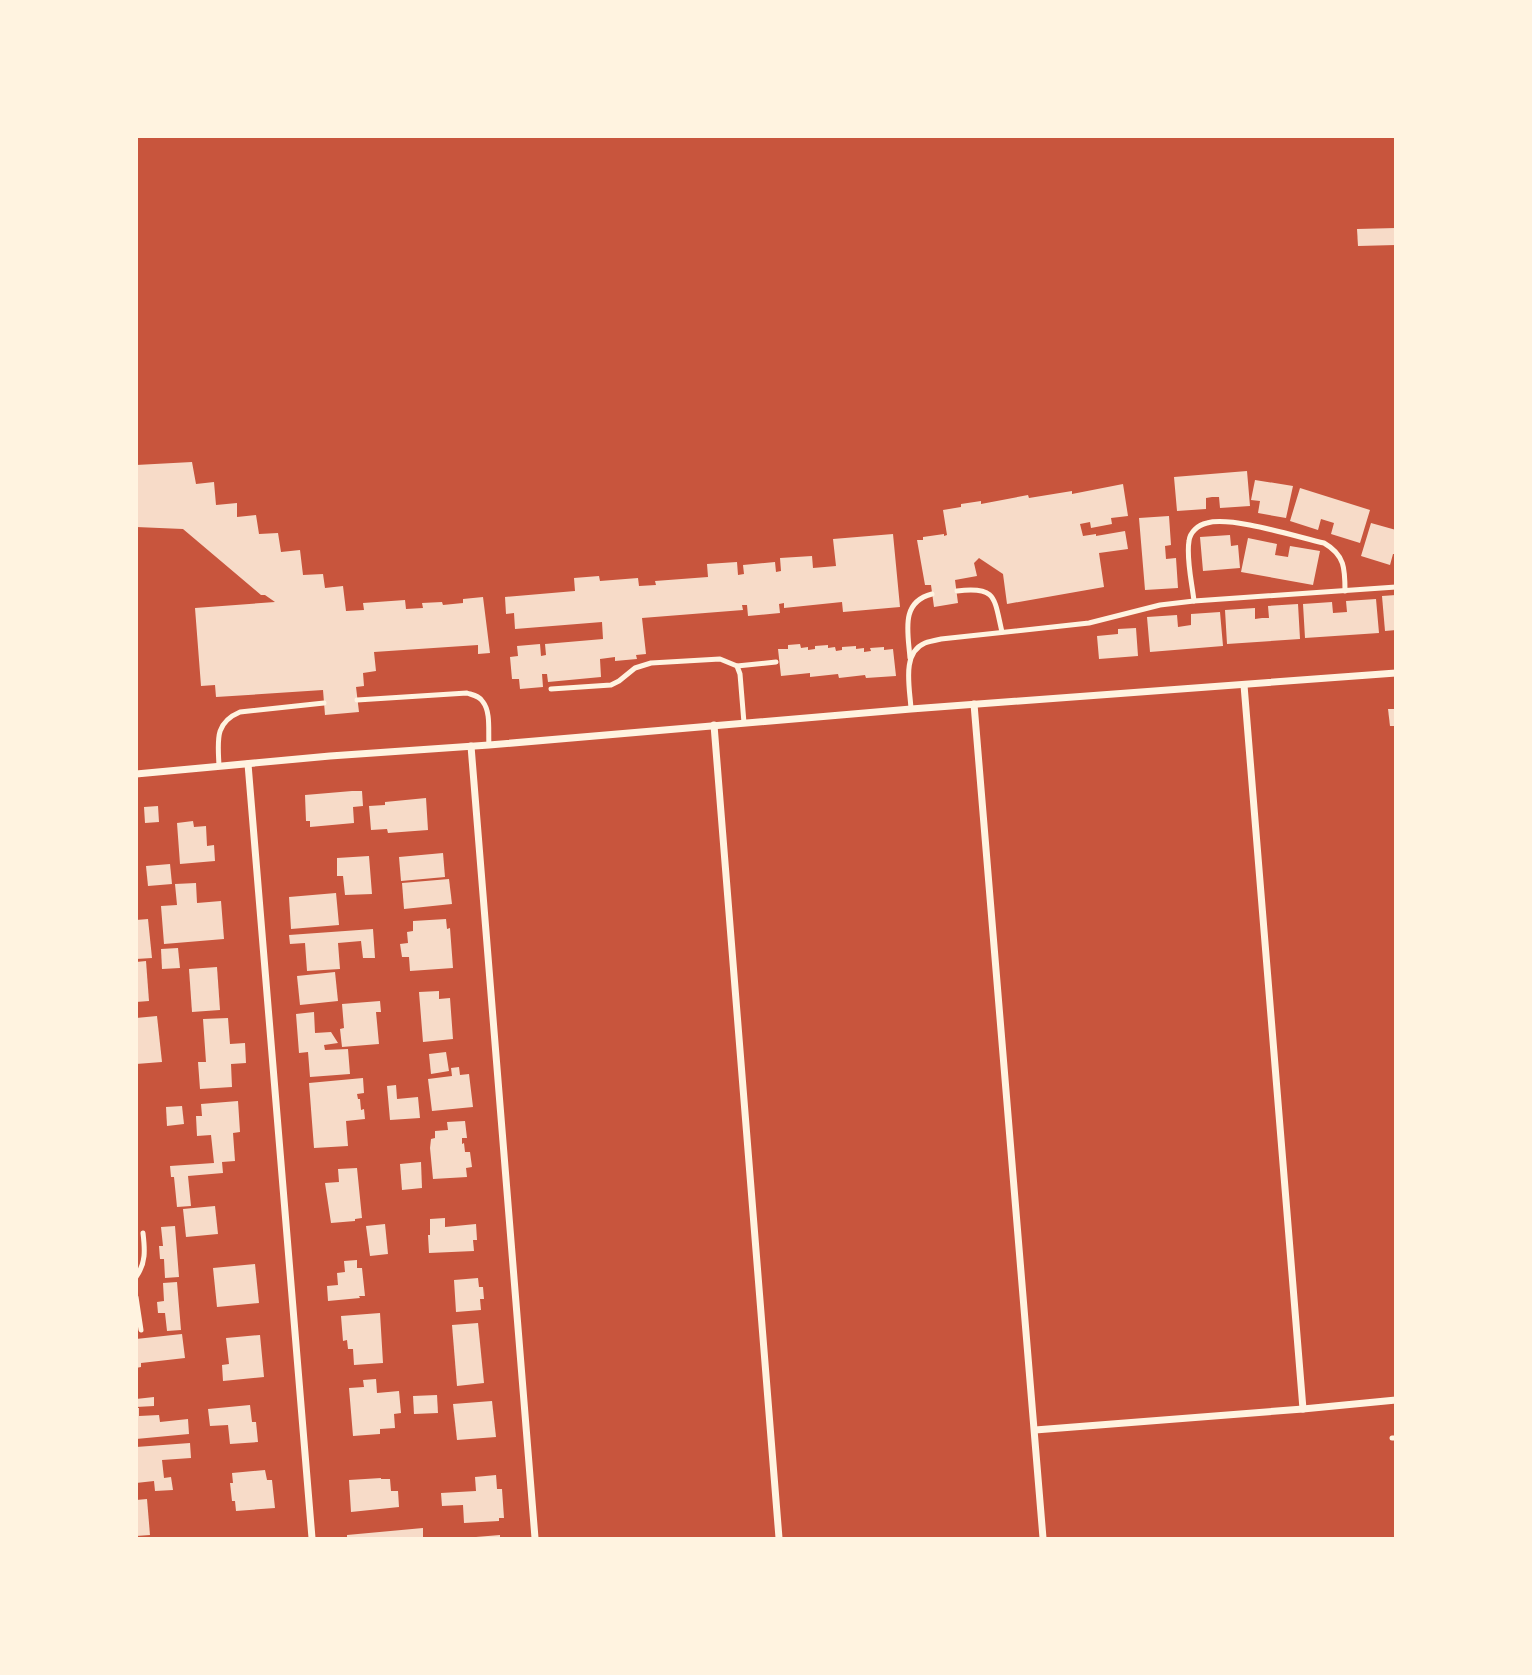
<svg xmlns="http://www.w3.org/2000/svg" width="1532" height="1675" viewBox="0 0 1532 1675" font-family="Cabin,sans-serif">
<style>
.building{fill:#f7dbc8}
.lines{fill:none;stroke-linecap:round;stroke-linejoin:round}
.service{stroke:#fff3e0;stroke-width:5}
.minor{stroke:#fff3e0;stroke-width:7}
</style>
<rect width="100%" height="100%" fill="#c8553d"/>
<!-- building -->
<g class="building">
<polygon points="1396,228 1396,245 1358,246 1357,229"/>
<polygon points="192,462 196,484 214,482 216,505 237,503 237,517 256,515 259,534 278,533 281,552 300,550 303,575 323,574 325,588 343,586 346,611 364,610 363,603 405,600 406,609 423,608 422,603 442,602 443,605 463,603 463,599 483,597 490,653 478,654 478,645 374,652 376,671 363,673 364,686 356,687 359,712 325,715 323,690 216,697 215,685 201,686 195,608 275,602 265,595 261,595 183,529 136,527 136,465"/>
<polygon points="1247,471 1250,506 1220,508 1219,497 1212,497 1206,498 1206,509 1177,511 1174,477"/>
<polygon points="1255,480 1293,486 1286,518 1258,513 1260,501 1251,500"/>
<polygon points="1123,484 1128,516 1111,518 1112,524 1091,528 1090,522 1080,524 1083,536 1096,534 1096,536 1125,531 1128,549 1099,553 1104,587 1007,604 1003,574 979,558 974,563 977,576 955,580 958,603 934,607 931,585 925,585 917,540 923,540 923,537 944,534 944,536 947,535 943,510 961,507 961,504 981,501 981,504 1028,495 1029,498 1072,491 1072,494"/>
<polygon points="1300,488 1370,510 1360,543 1331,534 1334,523 1321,519 1318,530 1290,521"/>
<polygon points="1169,516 1171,545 1165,546 1166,559 1176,558 1178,588 1145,590 1139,518"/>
<polygon points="1371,523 1396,530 1396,554 1393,554 1390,565 1361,556"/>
<polygon points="893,534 900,607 843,612 842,602 784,608 784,603 779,604 780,613 748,616 747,605 742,605 743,610 642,618 646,654 636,655 637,659 615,661 615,657 600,659 601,677 548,682 547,674 542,674 543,687 520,689 519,679 512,679 510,657 518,656 517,646 540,644 541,656 546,655 545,644 603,639 602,622 515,629 514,613 506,614 505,597 575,591 574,578 599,576 600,581 638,578 639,586 656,585 655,581 708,577 707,564 737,562 738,575 744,574 743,565 775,562 776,572 781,571 780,558 812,556 813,568 836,566 833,539"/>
<polygon points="1230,535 1231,546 1238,545 1240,568 1203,571 1200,537"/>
<polygon points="1248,538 1277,544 1275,555 1288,557 1290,546 1320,551 1313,585 1241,572"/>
<polygon points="1396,595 1396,630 1385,631 1382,596"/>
<polygon points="1376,599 1379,633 1305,638 1303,604 1332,602 1333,613 1347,612 1346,601"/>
<polygon points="1298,604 1300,639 1227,644 1225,610 1255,608 1255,619 1262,618 1269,618 1268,606"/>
<polygon points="1220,612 1223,646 1150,652 1147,617 1177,615 1178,627 1191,625 1191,614"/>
<polygon points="1136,628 1138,656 1099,659 1097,636 1118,634 1118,629"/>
<polygon points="800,644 801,648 808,647 808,650 815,649 815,646 828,645 828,648 835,647 836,651 842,650 842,647 856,646 856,649 864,648 864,652 871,651 870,648 884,647 884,650 893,649 896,676 866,678 865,675 839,678 838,674 810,677 810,673 781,676 778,649 788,649 788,645"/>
<polygon points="1388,709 1396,709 1396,726 1390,726"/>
<polygon points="352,791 362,791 363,806 353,807 354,823 310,827 310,821 306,821 305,795"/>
<polygon points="426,798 428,830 388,833 387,829 371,830 369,806 385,805 385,802"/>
<polygon points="158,806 159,822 145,823 144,807"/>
<polygon points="193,821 194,827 206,826 207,846 214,845 215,861 180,864 177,823"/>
<polygon points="443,853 445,877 401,881 399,857"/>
<polygon points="369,856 372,894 345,895 343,876 337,876 337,858"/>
<polygon points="170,864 172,884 148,886 146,866"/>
<polygon points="449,879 452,904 404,909 402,883"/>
<polygon points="196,883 197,903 221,901 224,939 164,944 161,906 177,905 175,884"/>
<polygon points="336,893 339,925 291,929 289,897"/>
<polygon points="148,919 152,958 136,959 136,920"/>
<polygon points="446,919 447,929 450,928 453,968 410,971 409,957 402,957 400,944 408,943 407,932 413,931 413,921"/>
<polygon points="373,929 375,958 363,958 361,941 338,943 340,969 307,971 305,943 290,944 289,935"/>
<polygon points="178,948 180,968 162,969 161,949"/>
<polygon points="146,961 149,1001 136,1002 136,962"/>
<polygon points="217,967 220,1010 192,1012 189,969"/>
<polygon points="335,972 338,1001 300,1005 297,976"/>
<polygon points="439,991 439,999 450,998 453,1039 423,1042 419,992"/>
<polygon points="380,1001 381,1012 376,1012 379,1044 342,1047 340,1029 344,1028 342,1004"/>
<polygon points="314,1012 315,1033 331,1032 338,1043 324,1045 325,1050 348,1049 350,1074 310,1077 308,1052 299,1053 296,1014"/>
<polygon points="157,1016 162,1062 136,1064 136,1018"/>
<polygon points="228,1018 230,1044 245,1043 246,1063 231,1064 232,1087 200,1089 198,1062 206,1062 203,1019"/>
<polygon points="446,1052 449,1071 431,1074 429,1054"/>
<polygon points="459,1067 460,1075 469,1074 473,1107 432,1111 428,1079 452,1076 451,1068"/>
<polygon points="363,1078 364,1093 357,1094 358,1099 360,1099 361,1110 364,1109 365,1119 346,1121 348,1146 314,1148 309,1083"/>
<polygon points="396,1085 397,1099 418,1097 420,1118 390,1120 387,1086"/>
<polygon points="238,1101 240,1132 233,1133 235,1161 222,1162 223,1173 188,1176 191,1206 177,1207 174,1177 171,1177 170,1166 214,1163 211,1135 197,1136 196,1116 202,1116 201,1104"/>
<polygon points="182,1106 184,1124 167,1126 166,1107"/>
<polygon points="465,1121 467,1138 462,1138 462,1144 464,1143 465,1152 470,1152 472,1167 466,1168 467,1177 433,1179 430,1148 431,1139 435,1138 435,1131 448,1130 447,1122"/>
<polygon points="421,1162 422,1188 402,1190 400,1164"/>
<polygon points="357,1168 362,1218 355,1219 355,1221 331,1223 325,1183 339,1182 338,1169"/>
<polygon points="215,1206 218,1234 186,1237 183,1209"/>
<polygon points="445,1218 445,1227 476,1224 477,1240 473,1240 474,1251 429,1253 428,1235 430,1235 430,1219"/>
<polygon points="385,1224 388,1254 370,1256 366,1226"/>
<polygon points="175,1226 179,1277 165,1278 164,1259 160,1259 159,1246 163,1246 161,1227"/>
<polygon points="357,1260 357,1268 362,1268 365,1296 359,1296 360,1298 328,1301 327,1286 338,1285 337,1273 345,1272 344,1261"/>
<polygon points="255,1264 259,1303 217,1307 213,1268"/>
<polygon points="478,1278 479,1287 483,1287 484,1299 480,1299 481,1310 456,1312 454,1280"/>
<polygon points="177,1282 181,1330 167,1331 165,1313 158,1313 157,1302 164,1301 163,1283"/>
<polygon points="380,1313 383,1363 354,1365 353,1349 348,1349 347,1340 343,1341 341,1316"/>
<polygon points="478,1323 484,1383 457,1386 452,1325"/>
<polygon points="182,1334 185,1358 141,1363 141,1367 136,1368 136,1339"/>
<polygon points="260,1335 264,1377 223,1381 222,1365 229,1364 226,1338"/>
<polygon points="376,1379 377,1393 399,1391 401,1413 394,1414 395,1428 380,1429 380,1434 353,1436 349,1388 364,1387 363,1380"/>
<polygon points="437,1395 438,1413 414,1414 413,1396"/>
<polygon points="154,1397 154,1406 136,1407 136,1399"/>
<polygon points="492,1401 496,1437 457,1440 453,1404"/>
<polygon points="250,1405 252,1422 256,1422 258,1442 230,1444 228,1425 210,1426 208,1409"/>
<polygon points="136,1408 139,1408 139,1416 159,1415 160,1422 188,1419 189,1434 136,1439"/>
<polygon points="190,1443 191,1458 162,1460 164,1478 171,1477 173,1490 155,1491 154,1481 136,1483 136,1447"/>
<polygon points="265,1470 267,1480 272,1480 275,1508 236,1511 235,1501 232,1501 230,1483 233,1483 232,1473"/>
<polygon points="496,1475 497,1489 502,1489 504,1518 499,1518 499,1521 464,1523 463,1505 442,1506 441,1493 476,1491 475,1477"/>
<polygon points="381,1478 381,1479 390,1479 391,1491 398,1491 399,1507 351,1512 349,1480"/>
<polygon points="147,1499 150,1535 136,1536 136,1500"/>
<polygon points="423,1528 423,1538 347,1538 347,1535"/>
<polygon points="500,1535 500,1538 476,1538 476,1537"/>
</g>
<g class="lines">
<!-- service -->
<g class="service">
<path d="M957 591C997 586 994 598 1002 632"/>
<path d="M1194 601C1192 583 1186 558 1189 541 1190 532 1198 525 1207 523 1232 516 1297 537 1324 543 1345 555 1345 569 1345 591"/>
<path d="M910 658C908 632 900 602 932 594"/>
<polyline points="737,666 776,662"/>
<polyline points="551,689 611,685 619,681 635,668 651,663 720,659 737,666 740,674 744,723"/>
<path d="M357 700 467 693C473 695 480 696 483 702 491 712 488 732 489 745"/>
<path d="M911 709C910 688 901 653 925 643 930 641 936 640 941 639L1089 623 1160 605 1194 601 1396 587"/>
<path d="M219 766C218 741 214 723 240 712L324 703"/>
<path d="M136 1277C146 1263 145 1250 143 1233"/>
<polyline points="136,1297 141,1330"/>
<polyline points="1392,1438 1396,1438"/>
</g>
<!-- minor -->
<g class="minor">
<polyline points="1244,685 1303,1409"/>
<polyline points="974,704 1043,1538"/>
<polyline points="714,725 779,1538"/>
<polyline points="471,746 535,1538"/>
<polyline points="248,764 312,1538"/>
<polyline points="136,774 330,756 489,745 911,709 1396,673"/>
<polyline points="1035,1430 1303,1409 1396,1400"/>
</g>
</g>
<!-- border -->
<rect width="1532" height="1675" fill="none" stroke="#fff3e0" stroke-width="276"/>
</svg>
